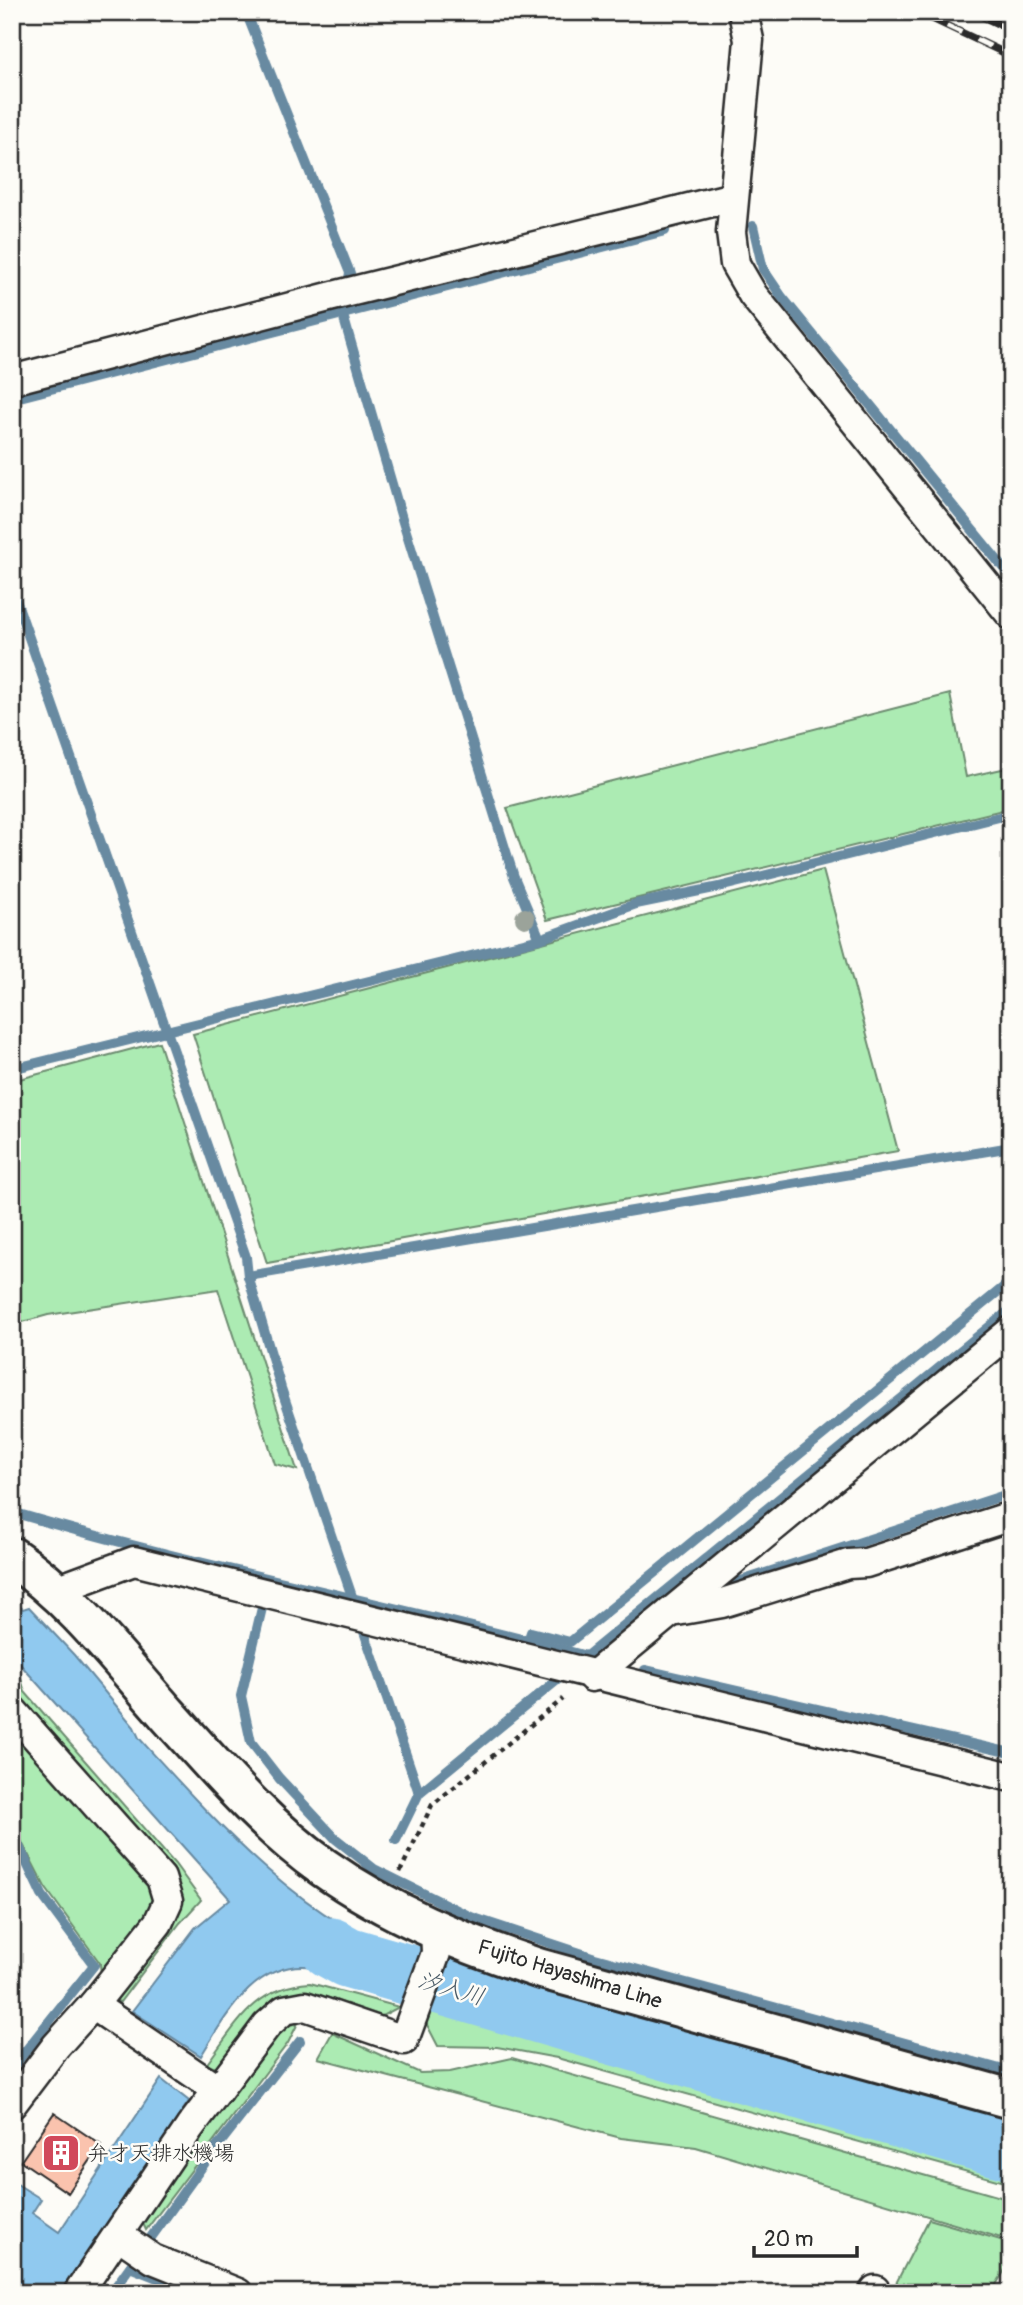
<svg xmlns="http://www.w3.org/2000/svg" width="1023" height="2305" viewBox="0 0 1023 2305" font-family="Pangolin,'Klee One',sans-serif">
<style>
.green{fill:#acebb3;stroke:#6c8b6f;stroke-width:2}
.water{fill:#90c9ef;stroke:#688aa1;stroke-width:2}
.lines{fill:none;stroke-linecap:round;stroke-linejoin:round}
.stream{stroke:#688aa1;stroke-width:10}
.river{stroke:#90c9ef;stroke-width:61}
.building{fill:#fac3ae;stroke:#2b2b2b;stroke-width:2}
.minor-casing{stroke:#2b2b2b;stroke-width:33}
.secondary-casing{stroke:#2b2b2b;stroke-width:44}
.path{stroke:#2b2b2b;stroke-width:4.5;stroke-dasharray:5 5;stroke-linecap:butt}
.minor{stroke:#fdfcf7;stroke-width:28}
.secondary{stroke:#fdfcf7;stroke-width:38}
.rail-casing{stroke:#2b2b2b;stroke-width:8}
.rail{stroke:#fdfcf7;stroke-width:5;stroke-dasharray:16;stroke-linecap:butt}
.tree{fill:#9ba39a}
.labels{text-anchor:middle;stroke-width:5;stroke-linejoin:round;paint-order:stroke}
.street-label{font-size:21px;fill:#2b2b2b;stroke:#fdfcf7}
.poi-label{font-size:21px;fill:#2b2b2b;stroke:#fdfcf7;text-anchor:start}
.water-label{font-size:23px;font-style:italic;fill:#495a66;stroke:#fdfcf7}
</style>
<rect width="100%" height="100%" fill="#fdfcf7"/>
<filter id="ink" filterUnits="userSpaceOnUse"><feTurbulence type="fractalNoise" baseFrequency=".0143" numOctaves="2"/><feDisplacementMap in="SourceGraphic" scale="14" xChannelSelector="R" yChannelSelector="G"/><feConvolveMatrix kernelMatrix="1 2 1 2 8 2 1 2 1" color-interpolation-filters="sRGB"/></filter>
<g filter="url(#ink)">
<!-- green -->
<g class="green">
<polygon points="950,694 966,777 1011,767 1011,808 547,920 507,808"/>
<polygon points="823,870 898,1151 267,1263 193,1034"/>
<polygon points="159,1042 297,1470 275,1464 218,1289 48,1315 12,1325 12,1081"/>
<polygon points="12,1662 17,1666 25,1692 175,1864 201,1900 180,1923 120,2002 113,2000 174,1908 12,1697"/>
<polygon points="12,1720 158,1888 154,1910 101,1976 100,1963 45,1887 12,1823"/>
<path d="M310 1983 399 2007 382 2016 309 1991C265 1991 241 2035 217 2068L206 2065C237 2024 254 1987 310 1983Z"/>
<polygon points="433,1999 1011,2161 1011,2184 557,2058 497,2047 438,2046 425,2021"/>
<polygon points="299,2021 288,2043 146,2230 141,2219 267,2045 289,2022"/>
<polygon points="332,2033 420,2073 450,2072 512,2058 1011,2200 1011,2241 696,2147 621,2138 318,2058"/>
<polygon points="929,2219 1011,2243 1011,2260 991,2293 891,2293"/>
</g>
<!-- water -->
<g class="water">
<path d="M12 1601 23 1609 29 1607 74 1655 134 1727 139 1738C219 1826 301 1919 415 1961L403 1991C374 1984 344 1971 315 1967 257 1957 226 2015 201 2056L132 2011 195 1928 230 1899 12 1655Z"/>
<polygon points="161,2079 189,2101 61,2293 12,2293 12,2181 41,2199 32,2213 59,2232"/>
</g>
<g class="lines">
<!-- stream -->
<g class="stream">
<polyline points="246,12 350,273 342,312 403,522 514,877 540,939"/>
<polyline points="753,226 763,269 782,297 1011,577"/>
<polyline points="12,399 665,231"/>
<polyline points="12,589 246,1257 248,1276 281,1388 419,1793"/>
<polyline points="12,1069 540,939 636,904 719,887 1011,814"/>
<polyline points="248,1276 1011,1147"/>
<path d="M12 1512C204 1569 401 1605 593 1658"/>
<polyline points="731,1579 741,1581 1011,1493"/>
<polyline points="262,1608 241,1696 251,1742 279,1778 336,1839 374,1869 471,1917 595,1958 1011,2072"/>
<polyline points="528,1641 531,1632 570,1642 1011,1281"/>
<polyline points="645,1670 1011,1753"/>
<polyline points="12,1832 42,1895 94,1965 12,2068"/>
<polyline points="396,1840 419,1793 1011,1309"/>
<polyline points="130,2267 195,2293"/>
<polyline points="111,2293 206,2161 300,2041"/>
</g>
<!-- river -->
<polyline class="river" points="331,1948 347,1957 1011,2150"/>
</g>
<!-- building -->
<polygon class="building" points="54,2113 101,2145 68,2193 21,2161"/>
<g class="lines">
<defs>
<g id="minor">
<polyline points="743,12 749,40 731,232 735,264 753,295 1011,615"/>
<polyline points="12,380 329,297 733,197"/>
<polyline points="56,1590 134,1561 1011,1777"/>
<polyline points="671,1612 722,1603 848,1564 866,1563 1011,1516"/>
<polyline points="592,1677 1011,1331"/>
<polyline points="12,1710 161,1878 168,1901 158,1923 93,2005"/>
<polyline points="12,2104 56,2046 93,2005 218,2090"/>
<polyline points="118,2235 153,2259 238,2293"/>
<polyline points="78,2293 190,2127 267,2025 284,2010 305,2006 404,2040 436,1953 435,1929"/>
<polyline points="873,2293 875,2290"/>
</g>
<path id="secondary" d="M12 1557C73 1598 119 1660 168 1715 216 1768 264 1825 323 1867 388 1913 462 1943 538 1968L1011 2099"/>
</defs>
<!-- minor casing -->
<use href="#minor" class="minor-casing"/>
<!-- secondary casing -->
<use href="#secondary" class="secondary-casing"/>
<!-- path -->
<polyline class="path" points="400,1872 432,1805 563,1699"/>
<!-- minor -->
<use href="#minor" class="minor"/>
<!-- secondary -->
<use href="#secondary" class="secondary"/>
<defs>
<g id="rail">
<polyline points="918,12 1011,56"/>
<polyline points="973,12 1011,30"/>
</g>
</defs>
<!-- rail casing -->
<use href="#rail" class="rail-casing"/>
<!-- rail -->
<use href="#rail" class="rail"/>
</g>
<!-- trees -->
<circle class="tree" cx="525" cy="918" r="10"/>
</g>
<!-- icons -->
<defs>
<symbol id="building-square" viewBox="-11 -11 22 22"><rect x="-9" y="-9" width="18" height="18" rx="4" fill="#d1495b" stroke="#fdfcf7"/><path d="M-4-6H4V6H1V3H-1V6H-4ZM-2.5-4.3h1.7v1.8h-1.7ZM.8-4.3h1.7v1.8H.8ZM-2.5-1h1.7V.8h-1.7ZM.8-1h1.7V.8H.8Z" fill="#fff"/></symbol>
</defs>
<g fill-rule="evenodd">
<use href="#building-square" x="39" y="2131" width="44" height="44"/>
</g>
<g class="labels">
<!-- street labels -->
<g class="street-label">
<text transform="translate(570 1974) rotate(17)" y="7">Fujito Hayashima Line</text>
</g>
<!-- poi labels -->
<g class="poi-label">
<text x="88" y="2160">弁才天排水機場</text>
</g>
<!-- water labels -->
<g class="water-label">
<text transform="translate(451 1988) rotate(16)" y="8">汐入川</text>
</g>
</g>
<!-- margin -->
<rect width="1023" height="2305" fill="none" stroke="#fdfcf7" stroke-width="42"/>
<rect x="21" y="21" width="981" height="2263" fill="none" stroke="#2b2b2b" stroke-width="2.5" filter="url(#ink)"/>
<!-- scale -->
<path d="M754 2246v10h103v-10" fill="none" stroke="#2b2b2b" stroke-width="3.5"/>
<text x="764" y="2246" font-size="21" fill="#2b2b2b" stroke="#fdfcf7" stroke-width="5" paint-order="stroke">20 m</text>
</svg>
